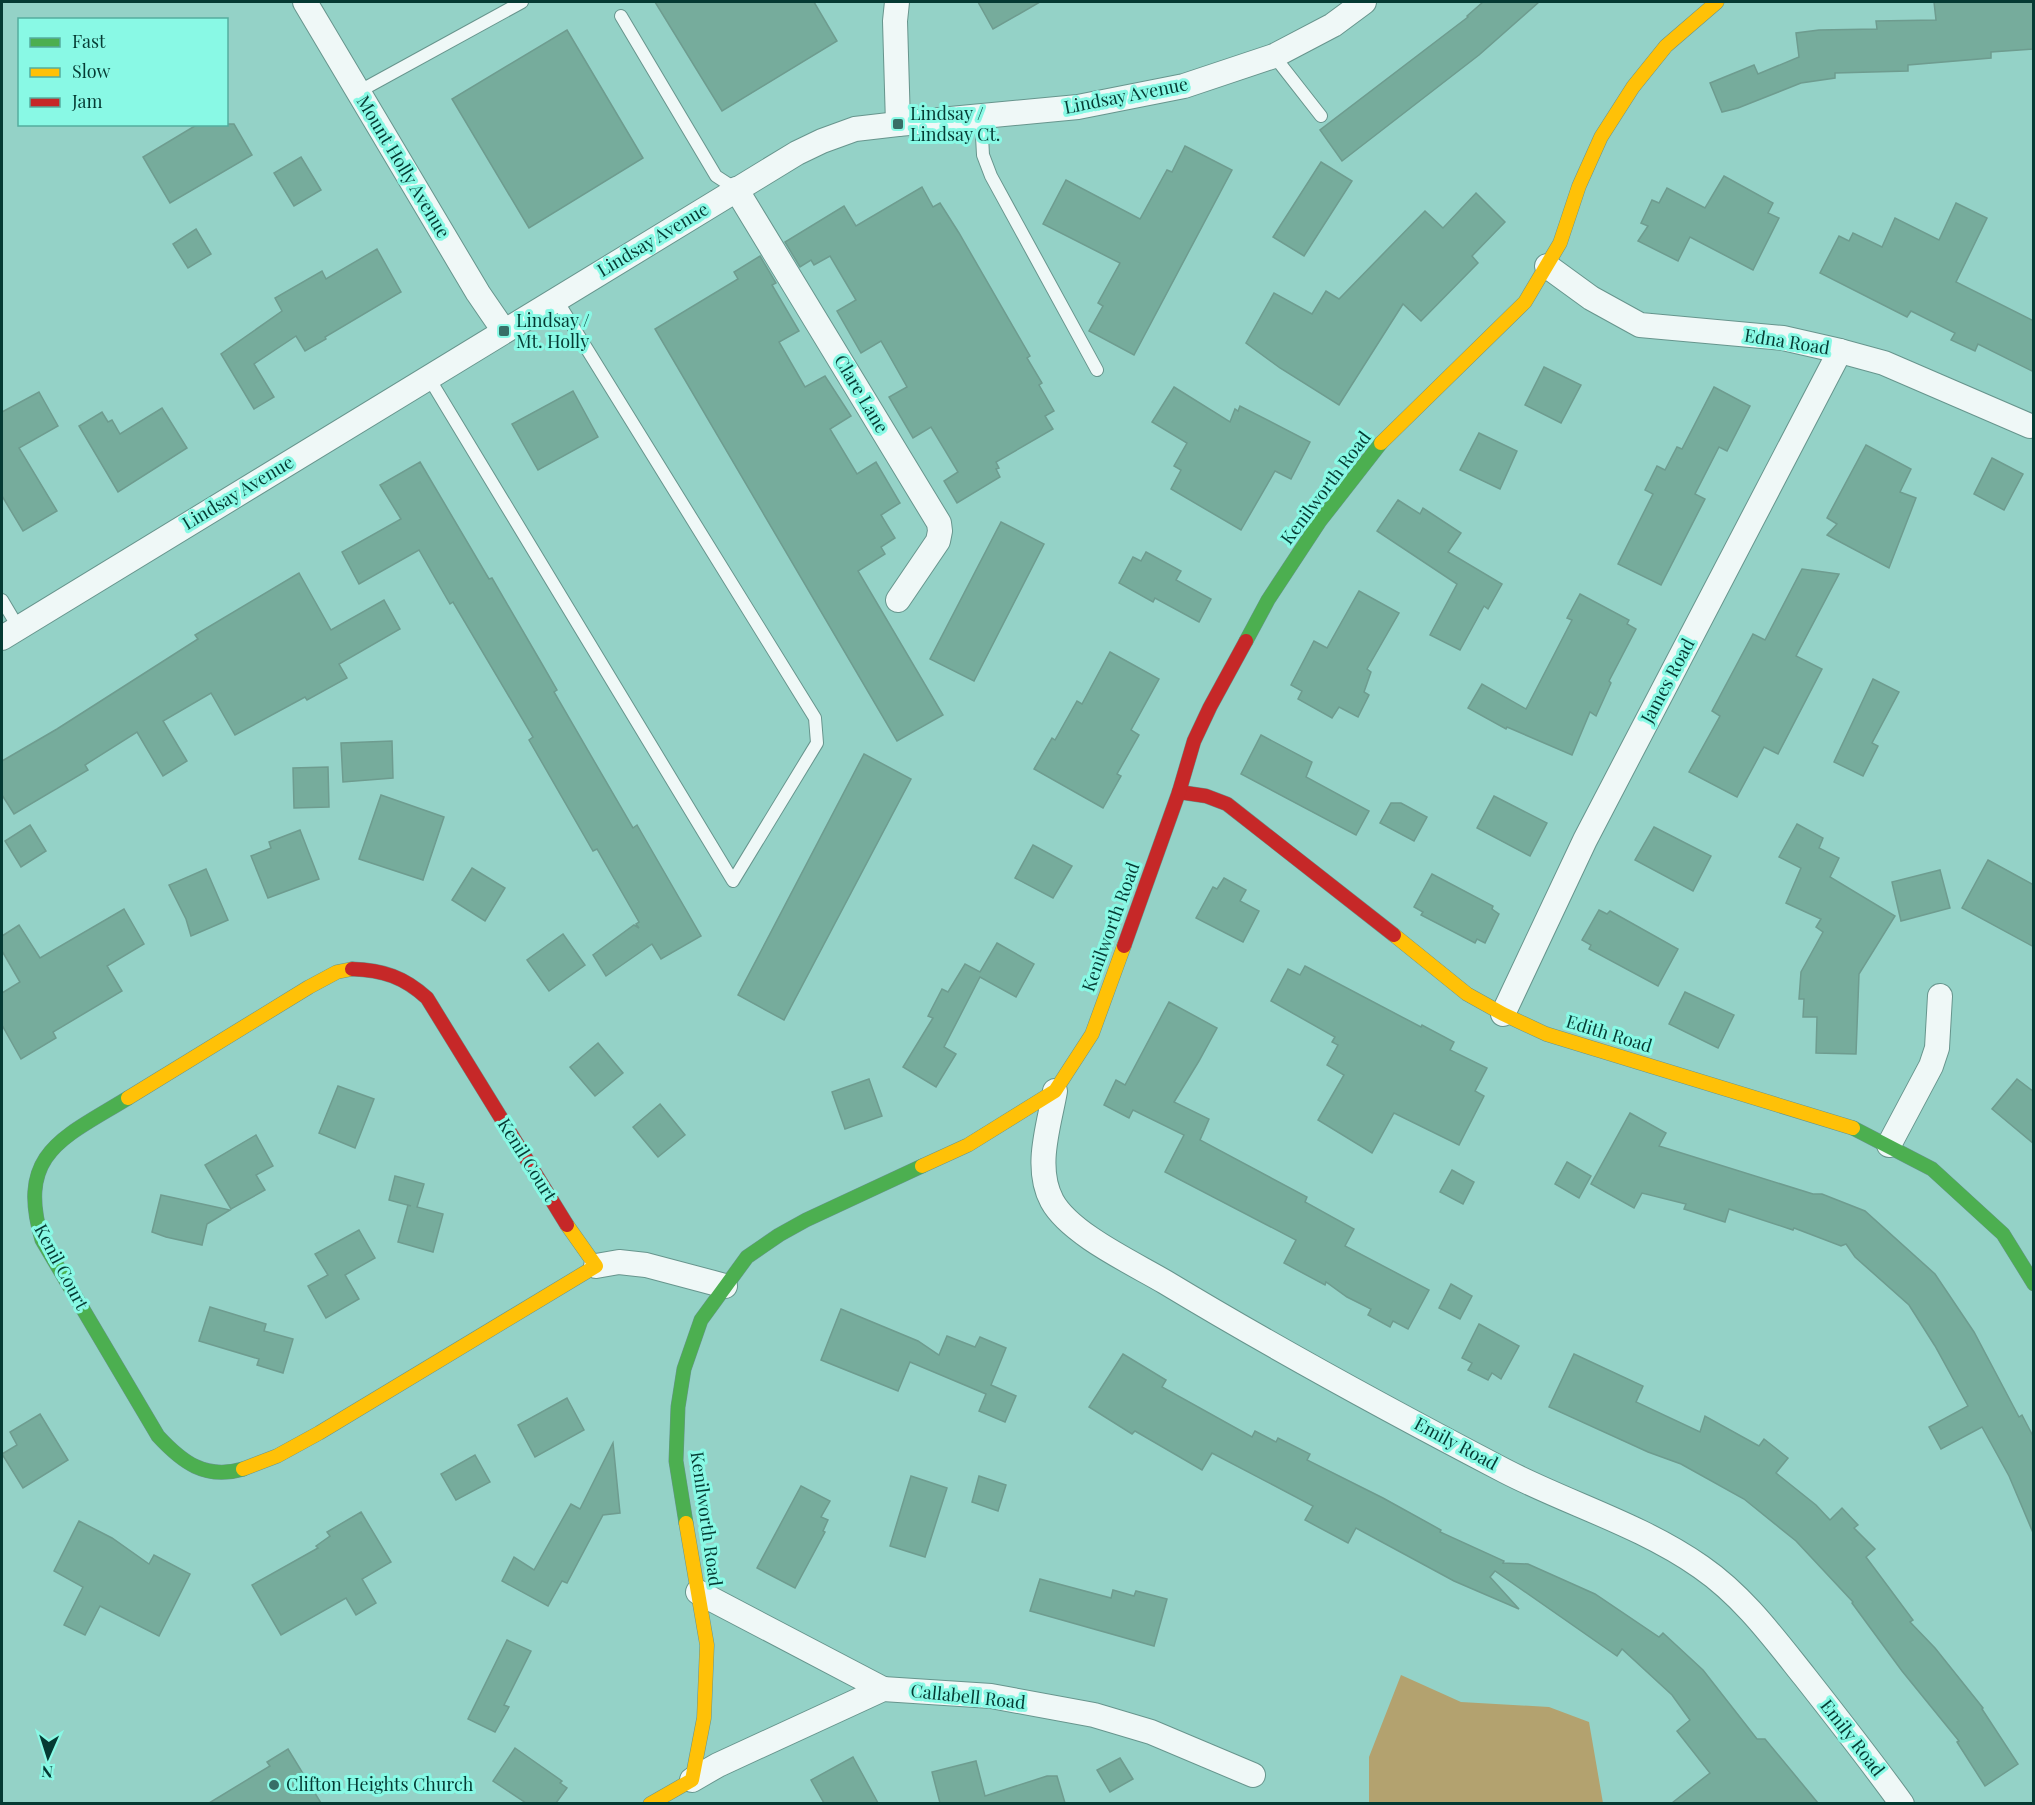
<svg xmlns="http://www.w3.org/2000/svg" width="2035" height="1805" viewBox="0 0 2035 1805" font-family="'Playfair Display',serif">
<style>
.forest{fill:#b3a26f}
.building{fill:#76ac9c;stroke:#6e9c8f;stroke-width:1.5}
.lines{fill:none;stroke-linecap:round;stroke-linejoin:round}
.lane-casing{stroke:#67958d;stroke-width:14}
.street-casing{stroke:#67958d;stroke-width:26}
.fast-casing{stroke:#67958d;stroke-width:15}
.slow-casing{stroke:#67958d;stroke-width:15}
.jam-casing{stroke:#67958d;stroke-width:15}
.lane{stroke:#eff8f7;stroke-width:12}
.street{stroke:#eff8f7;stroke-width:24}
.fast{stroke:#4caf50;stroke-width:14}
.slow{stroke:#ffc107;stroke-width:14}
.jam{stroke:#c62828;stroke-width:14}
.poi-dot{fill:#376f67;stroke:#89f9e5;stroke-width:2}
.labels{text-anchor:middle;stroke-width:6;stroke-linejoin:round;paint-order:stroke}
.street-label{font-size:18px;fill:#053a33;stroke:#89f9e5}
.poi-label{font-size:18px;fill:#053a33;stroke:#89f9e5;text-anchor:start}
</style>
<rect width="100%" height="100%" fill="#94d2c7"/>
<!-- forest -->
<polygon class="forest" points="1401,1675 1461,1702 1549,1707 1589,1722 1603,1803 1369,1803 1369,1757"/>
<!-- building -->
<g class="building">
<polygon points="655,2 814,2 837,41 722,111"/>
<polygon points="978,2 1040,2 993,29"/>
<polygon points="1483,2 1539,2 1479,55 1342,161 1320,130 1468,17 1467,16"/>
<polygon points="1934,2 2034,2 2034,49 1991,52 1991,58 1908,65 1908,71 1835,73 1835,78 1801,83 1738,108 1722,112 1710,83 1754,65 1758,74 1799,57 1796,33 1819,30 1877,29 1876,21 1936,20"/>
<polygon points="567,30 643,158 529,228 452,99"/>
<polygon points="198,124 234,124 252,155 170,203 143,157"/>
<polygon points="1185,146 1232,170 1134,355 1089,331 1103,306 1098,303 1120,263 1043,224 1066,180 1140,219 1167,170 1172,172"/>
<polygon points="301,157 321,190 294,206 274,173"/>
<polygon points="1321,162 1352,181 1304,256 1273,237"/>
<polygon points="1724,176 1773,203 1768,213 1779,218 1753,270 1690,237 1678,261 1638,241 1648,226 1641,223 1652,200 1659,203 1667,188 1705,208"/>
<polygon points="922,187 933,207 940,203 959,233 1030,356 1027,358 1042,383 1039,385 1054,411 1045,416 1053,429 996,462 999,468 996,469 1000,477 957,503 944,481 958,472 931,427 913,438 889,397 907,387 881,341 861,353 837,311 856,300 830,256 814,265 811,260 800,267 785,242 844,206 856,226"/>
<polygon points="1476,193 1505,222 1472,256 1478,263 1421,321 1403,304 1339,405 1280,368 1246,343 1274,293 1312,314 1326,291 1339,299 1425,211 1443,228"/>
<polygon points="1956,203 1987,218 1956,282 2034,321 2034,372 1978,344 1975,351 1951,340 1955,333 1911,311 1907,317 1820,273 1839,236 1849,241 1853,233 1882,247 1895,218 1939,240"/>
<polygon points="196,229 211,254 188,268 173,244"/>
<polygon points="377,249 401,292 325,337 326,339 305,351 296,336 254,364 274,397 254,409 221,354 282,311 275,298 322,271 326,279"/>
<polygon points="760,256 776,283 772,285 799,331 779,342 805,387 825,376 851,416 830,429 857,474 876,462 900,503 881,515 895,538 881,547 885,554 858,571 943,715 897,741 655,329 738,279 734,272"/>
<polygon points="1544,367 1581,385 1561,423 1525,405"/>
<polygon points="1174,387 1230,422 1235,409 1238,411 1240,406 1310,442 1291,479 1275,471 1241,530 1171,489 1181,470 1174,466 1187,443 1152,422"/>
<polygon points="1714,387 1750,406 1727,451 1719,447 1695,494 1705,499 1661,585 1618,564 1653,494 1645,490 1657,466 1665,470 1677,447 1682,449"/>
<polygon points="573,391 598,437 538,470 512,424"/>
<polygon points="39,392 58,426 19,448 57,511 23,531 2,496 2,412"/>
<polygon points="162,408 187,448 118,492 79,426 102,412 108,422 112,420 120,434"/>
<polygon points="1479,433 1517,451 1500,489 1460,470"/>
<polygon points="1866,445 1911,469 1900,492 1916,498 1889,568 1827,535 1837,524 1827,518"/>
<polygon points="1992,458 2023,474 2004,510 1974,494"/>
<polygon points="420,462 489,579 492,578 542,664 557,690 554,692 633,828 637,825 701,936 661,959 652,944 606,976 593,955 634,925 639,928 636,924 639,922 597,849 593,851 529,740 533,737 453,602 450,604 419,550 359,584 342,552 401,519 380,485"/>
<polygon points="1398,500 1420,514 1423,508 1461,533 1448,552 1502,584 1488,609 1484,606 1460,650 1430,635 1457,584 1377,531"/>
<polygon points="1001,522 1044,544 974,681 930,659"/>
<polygon points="1146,552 1181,571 1176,580 1211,599 1199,622 1155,598 1153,602 1119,583 1133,557 1141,561"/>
<polygon points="1802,569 1839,574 1796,656 1822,669 1778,754 1764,747 1737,797 1689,772 1720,716 1712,711 1753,634 1765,640"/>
<polygon points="299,573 331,630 384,600 400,629 339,664 347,678 307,700 305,697 235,735 211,693 163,721 187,761 163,776 137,732 85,765 88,770 14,814 2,795 2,761 57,729 198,639 195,635"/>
<polygon points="1359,591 1399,613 1367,669 1371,672 1364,692 1369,695 1358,717 1339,707 1332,718 1298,699 1302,691 1291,685 1314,641 1327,648"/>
<polygon points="1580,594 1629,620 1627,624 1636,629 1609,681 1611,683 1596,716 1590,712 1572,755 1507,727 1506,729 1468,708 1482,684 1526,709 1572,620 1567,618"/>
<polygon points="1110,652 1159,679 1131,730 1139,735 1117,774 1121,776 1103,808 1034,769 1052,738 1055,740 1077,701 1082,704"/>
<polygon points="1873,679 1899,692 1872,743 1878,746 1863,776 1834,762"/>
<polygon points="1261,735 1312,762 1306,777 1369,811 1356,835 1241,774"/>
<polygon points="392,741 393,778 343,782 341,743"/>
<polygon points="864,754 911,779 784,1020 738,995"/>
<polygon points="328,767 329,807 294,808 293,768"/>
<polygon points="381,795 444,817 423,880 359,859"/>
<polygon points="1494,796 1547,823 1530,856 1477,828"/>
<polygon points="1391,803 1401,803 1427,817 1414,841 1380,823"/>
<polygon points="1797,824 1823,838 1819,848 1839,858 1830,877 1895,916 1859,974 1856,1054 1816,1053 1817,1017 1803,1017 1804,999 1799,999 1801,972 1823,932 1816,927 1821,919 1786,903 1801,868 1779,857"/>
<polygon points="30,825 46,851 21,867 5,841"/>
<polygon points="1654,827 1711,856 1693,891 1635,860"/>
<polygon points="300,830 319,879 268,898 251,856 271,848 269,842"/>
<polygon points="1033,845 1072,866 1053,898 1015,878"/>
<polygon points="1988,860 2034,885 2034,947 1962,908"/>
<polygon points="472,868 505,888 485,921 452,900"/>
<polygon points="206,869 228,920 191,936 186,919 169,885"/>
<polygon points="1940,870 1950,908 1901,921 1892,882"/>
<polygon points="1432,874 1493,906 1492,909 1499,914 1485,943 1477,939 1475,943 1421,915 1423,912 1414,907"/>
<polygon points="1224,878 1246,890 1240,901 1259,911 1243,942 1196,918 1213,887 1217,889"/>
<polygon points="124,909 144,944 107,966 122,991 53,1032 56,1038 21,1059 2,1025 2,993 20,982 2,951 2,936 19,925 40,958"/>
<polygon points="1599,910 1607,914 1610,911 1678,949 1658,986 1589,949 1591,945 1582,940"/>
<polygon points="563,934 585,965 549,991 527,960"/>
<polygon points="997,943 1034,964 1016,997 980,977 944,1047 956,1054 936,1087 903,1067 933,1018 928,1016 942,989 948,992 965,964 980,972"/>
<polygon points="1305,966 1421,1027 1422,1025 1454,1042 1450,1050 1487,1068 1475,1091 1484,1096 1459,1145 1394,1113 1372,1153 1318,1120 1344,1075 1327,1065 1338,1045 1332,1042 1335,1037 1271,1001 1288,969 1300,975"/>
<polygon points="1685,992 1734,1015 1718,1048 1669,1024"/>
<polygon points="1169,1002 1217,1028 1199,1061 1174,1102 1209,1119 1200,1140 1307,1197 1305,1202 1354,1229 1345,1246 1429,1290 1408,1329 1393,1321 1390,1327 1368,1315 1371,1309 1347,1297 1326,1282 1325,1285 1284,1263 1296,1240 1165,1172 1184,1135 1133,1110 1129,1118 1104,1105 1116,1080 1125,1085"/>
<polygon points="598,1043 623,1073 595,1096 570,1067"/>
<polygon points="869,1079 882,1116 845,1129 832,1092"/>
<polygon points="2017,1079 2034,1092 2034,1144 1992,1109"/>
<polygon points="338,1086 374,1099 355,1148 319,1133"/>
<polygon points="660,1104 685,1135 658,1157 633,1127"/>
<polygon points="1630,1113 1666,1133 1659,1146 1813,1194 1822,1194 1865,1211 1935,1274 1974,1332 2019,1417 2022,1415 2034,1438 2034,1535 2009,1476 1982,1427 1941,1449 1929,1427 1968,1406 1935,1346 1909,1305 1855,1257 1846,1244 1841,1246 1794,1228 1793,1230 1729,1209 1725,1222 1684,1209 1686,1204 1642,1193 1634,1208 1591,1184"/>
<polygon points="256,1135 273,1166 256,1175 265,1190 231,1209 205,1165"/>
<polygon points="1567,1162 1591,1176 1579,1198 1555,1184"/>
<polygon points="1452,1170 1474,1182 1463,1204 1440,1192"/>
<polygon points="395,1176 424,1184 417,1207 443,1214 433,1252 398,1242 408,1205 411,1206 389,1200"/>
<polygon points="161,1195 230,1210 207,1224 202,1245 166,1237 152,1232"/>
<polygon points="359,1230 375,1258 345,1275 359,1299 326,1318 308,1286 328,1275 315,1254"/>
<polygon points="1451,1284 1472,1296 1460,1319 1439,1308"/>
<polygon points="210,1307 266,1324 264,1331 293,1339 283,1373 257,1365 259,1359 199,1341"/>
<polygon points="841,1309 918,1341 939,1355 947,1336 975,1347 980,1337 1006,1348 991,1385 1016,1396 1005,1422 979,1411 986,1394 910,1362 898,1391 821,1360"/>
<polygon points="1479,1324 1519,1346 1501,1379 1492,1373 1488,1380 1468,1370 1472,1363 1462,1358"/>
<polygon points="1123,1354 1166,1380 1162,1387 1252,1437 1255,1431 1276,1442 1278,1438 1310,1454 1307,1460 1383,1498 1441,1530 1440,1532 1504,1561 1503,1563 1528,1564 1595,1594 1659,1637 1663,1633 1703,1670 1757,1739 1765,1739 1818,1803 1672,1803 1710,1773 1677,1731 1690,1720 1672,1695 1622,1649 1617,1656 1495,1571 1490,1577 1519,1609 1454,1581 1356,1528 1348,1543 1305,1520 1313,1506 1212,1453 1202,1470 1135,1431 1132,1434 1089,1407"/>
<polygon points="1574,1354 1643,1386 1636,1402 1700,1432 1705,1416 1759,1446 1764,1439 1788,1458 1776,1473 1816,1505 1830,1520 1842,1508 1858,1525 1854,1528 1875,1549 1866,1557 1913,1620 1910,1622 1935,1648 1983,1708 1982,1709 2018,1764 1985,1786 1957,1742 1959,1741 1902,1671 1852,1603 1853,1602 1796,1541 1744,1499 1681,1464 1648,1452 1549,1407"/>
<polygon points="567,1398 584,1430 535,1457 518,1425"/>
<polygon points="40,1414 68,1460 23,1488 2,1454 17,1445 10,1432"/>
<polygon points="613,1443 620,1513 603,1515 567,1583 562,1581 548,1606 502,1581 514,1557 534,1570 571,1504 580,1509"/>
<polygon points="475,1455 490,1482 456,1500 441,1474"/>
<polygon points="911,1476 947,1488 925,1557 890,1546"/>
<polygon points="979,1476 1006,1485 998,1511 972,1502"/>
<polygon points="801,1486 830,1501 821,1517 828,1520 823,1531 825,1532 795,1588 757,1568"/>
<polygon points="361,1512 391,1562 362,1579 376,1603 356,1615 346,1598 281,1635 252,1585 318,1548 316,1546 330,1536 327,1532"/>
<polygon points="79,1521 112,1538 149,1564 154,1555 190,1574 159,1636 100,1606 85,1635 64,1625 83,1587 54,1571"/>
<polygon points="1040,1579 1111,1598 1113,1590 1134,1596 1136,1591 1167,1599 1154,1646 1030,1611"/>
<polygon points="507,1640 531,1651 504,1705 509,1707 495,1732 468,1719"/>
<polygon points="515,1748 562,1781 560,1783 567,1788 556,1803 526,1803 493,1781"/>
<polygon points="288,1749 321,1803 209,1803 270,1766 267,1762"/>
<polygon points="853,1757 878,1803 824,1803 811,1780"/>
<polygon points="1120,1758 1133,1779 1110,1792 1097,1770"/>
<polygon points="976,1761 985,1796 1047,1776 1057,1776 1065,1803 940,1803 932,1772"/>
</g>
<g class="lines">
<defs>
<g id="lane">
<polyline points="621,16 716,176 736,189"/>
<polyline points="1274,56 1321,116"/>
<polyline points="358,92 522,2"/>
<polyline points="981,117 983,155 991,176 1097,370"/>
<polyline points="429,378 733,881 817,743 815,718 556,299"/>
<polyline points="2,600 18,627"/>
</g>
<g id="street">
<polyline points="305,2 478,293 504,331"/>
<polyline points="897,2 895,21 898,124"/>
<polyline points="736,189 939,523 940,531 938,541 898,600"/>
<polyline points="1547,266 1591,298 1640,325 1783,338 1840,351 1884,363 2030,426"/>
<polyline points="2,638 797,153 822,141 855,129 898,124 1078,107 1184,86 1274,56 1333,25 1364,2"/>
<polyline points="1503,1014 1585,840 1840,351"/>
<path d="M1055 1091C1049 1126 1034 1167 1052 1201 1070 1234 1133 1263 1165 1282 1276 1349 1390 1411 1505 1471 1569 1504 1641 1525 1701 1567 1743 1596 1773 1637 1805 1677 1838 1719 1871 1761 1902 1804"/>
<polyline points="1889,1145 1931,1066 1937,1048 1940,996"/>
<polyline points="596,1266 619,1262 646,1265 725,1286"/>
<polyline points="698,1592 883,1689"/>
<polyline points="692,1780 718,1765 883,1689 991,1696 1094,1715 1151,1732 1253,1775"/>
</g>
<g id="fast">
<polyline points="1246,641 1268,600 1320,521 1381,443"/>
<path d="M128 1098C63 1138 16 1153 42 1240L158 1436C182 1462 205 1480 243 1469"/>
<polyline points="1853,1128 1932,1169 2003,1234 2034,1284"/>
<polyline points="686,1523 676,1461 678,1407 684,1369 701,1320 747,1257 779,1235 806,1220 922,1166"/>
</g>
<g id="slow">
<polyline points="1381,443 1525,302 1560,243 1579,186 1601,137 1633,87 1666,46 1717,2"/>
<polyline points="1394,935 1467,994 1503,1014 1546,1034 1853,1128"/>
<polyline points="128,1098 309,987 337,972 352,969"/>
<polyline points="922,1166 968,1145 1055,1091 1092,1034 1124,946"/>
<polyline points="243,1469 277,1456 319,1433 596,1266 567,1225"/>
<polyline points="650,1804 692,1780 704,1718 707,1645 686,1523"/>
</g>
<g id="jam">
<polyline points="1179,792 1206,796 1227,804 1394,935"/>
<polyline points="1124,946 1179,792 1194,741 1210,707 1246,641"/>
<path d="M352 969C383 970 404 977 427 998L567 1225"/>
</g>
</defs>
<!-- lane casing -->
<use href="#lane" class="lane-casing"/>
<!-- street casing -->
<use href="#street" class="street-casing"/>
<!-- fast casing -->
<use href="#fast" class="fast-casing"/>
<!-- slow casing -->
<use href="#slow" class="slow-casing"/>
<!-- jam casing -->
<use href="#jam" class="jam-casing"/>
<!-- lane -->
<use href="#lane" class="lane"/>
<!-- street -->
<use href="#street" class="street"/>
<!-- fast -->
<use href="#fast" class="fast"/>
<!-- slow -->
<use href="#slow" class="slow"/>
<!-- jam -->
<use href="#jam" class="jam"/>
</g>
<!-- markers -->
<g class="poi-dot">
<rect x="892" y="118" width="12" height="12" rx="3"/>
<rect x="498" y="325" width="12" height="12" rx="3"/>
<circle cx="274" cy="1785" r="6"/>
</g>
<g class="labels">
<!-- street labels -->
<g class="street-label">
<text transform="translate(1126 96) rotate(-11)" y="6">Lindsay Avenue</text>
<text transform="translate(403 167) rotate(59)" y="6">Mount Holly Avenue</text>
<text transform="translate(653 240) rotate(-31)" y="6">Lindsay Avenue</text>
<text transform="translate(1787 342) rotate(9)" y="6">Edna Road</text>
<text transform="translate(861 394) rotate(59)" y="6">Clare Lane</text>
<text transform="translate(1326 488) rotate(-53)" y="6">Kenilworth Road</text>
<text transform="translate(238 493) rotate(-31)" y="6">Lindsay Avenue</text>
<text transform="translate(1668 681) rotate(-62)" y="6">James Road</text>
<text transform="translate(1111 927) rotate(-70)" y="6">Kenilworth Road</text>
<text transform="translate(1609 1034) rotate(17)" y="6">Edith Road</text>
<text transform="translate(527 1160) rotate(58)" y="6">Kenil Court</text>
<text transform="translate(61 1267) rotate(62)" y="6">Kenil Court</text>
<text transform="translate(1456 1444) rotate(28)" y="6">Emily Road</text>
<text transform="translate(706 1519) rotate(82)" y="6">Kenilworth Road</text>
<text transform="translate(968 1697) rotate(6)" y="6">Callabell Road</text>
<text transform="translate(1852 1738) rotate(52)" y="6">Emily Road</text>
</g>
<!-- poi labels -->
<g class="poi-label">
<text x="910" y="120">Lindsay /<tspan x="910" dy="21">Lindsay Ct.</tspan></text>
<text x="516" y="327">Lindsay /<tspan x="516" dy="21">Mt. Holly</tspan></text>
<text x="286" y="1791">Clifton Heights Church</text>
</g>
</g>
<!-- border -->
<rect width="2035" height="1805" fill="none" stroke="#053a33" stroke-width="6"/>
<!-- legend -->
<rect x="18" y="18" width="210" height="108" fill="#89f9e5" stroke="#54ad9e" stroke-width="1.5"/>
<rect x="30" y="38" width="30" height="9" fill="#4caf50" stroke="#54ad9e" stroke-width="1.5"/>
<text x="72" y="48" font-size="18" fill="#053a33">Fast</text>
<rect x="30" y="68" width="30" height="9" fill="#ffc107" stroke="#54ad9e" stroke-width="1.5"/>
<text x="72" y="78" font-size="18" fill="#053a33">Slow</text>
<rect x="30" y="98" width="30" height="9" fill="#c62828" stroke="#54ad9e" stroke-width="1.5"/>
<text x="72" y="108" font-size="18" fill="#053a33">Jam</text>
<!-- north arrow -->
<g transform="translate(48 1757) rotate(183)" stroke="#89f9e5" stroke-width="4.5" paint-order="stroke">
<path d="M0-4.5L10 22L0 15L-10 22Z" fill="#053a33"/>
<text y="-9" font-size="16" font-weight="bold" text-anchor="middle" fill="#053a33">N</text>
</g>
</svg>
